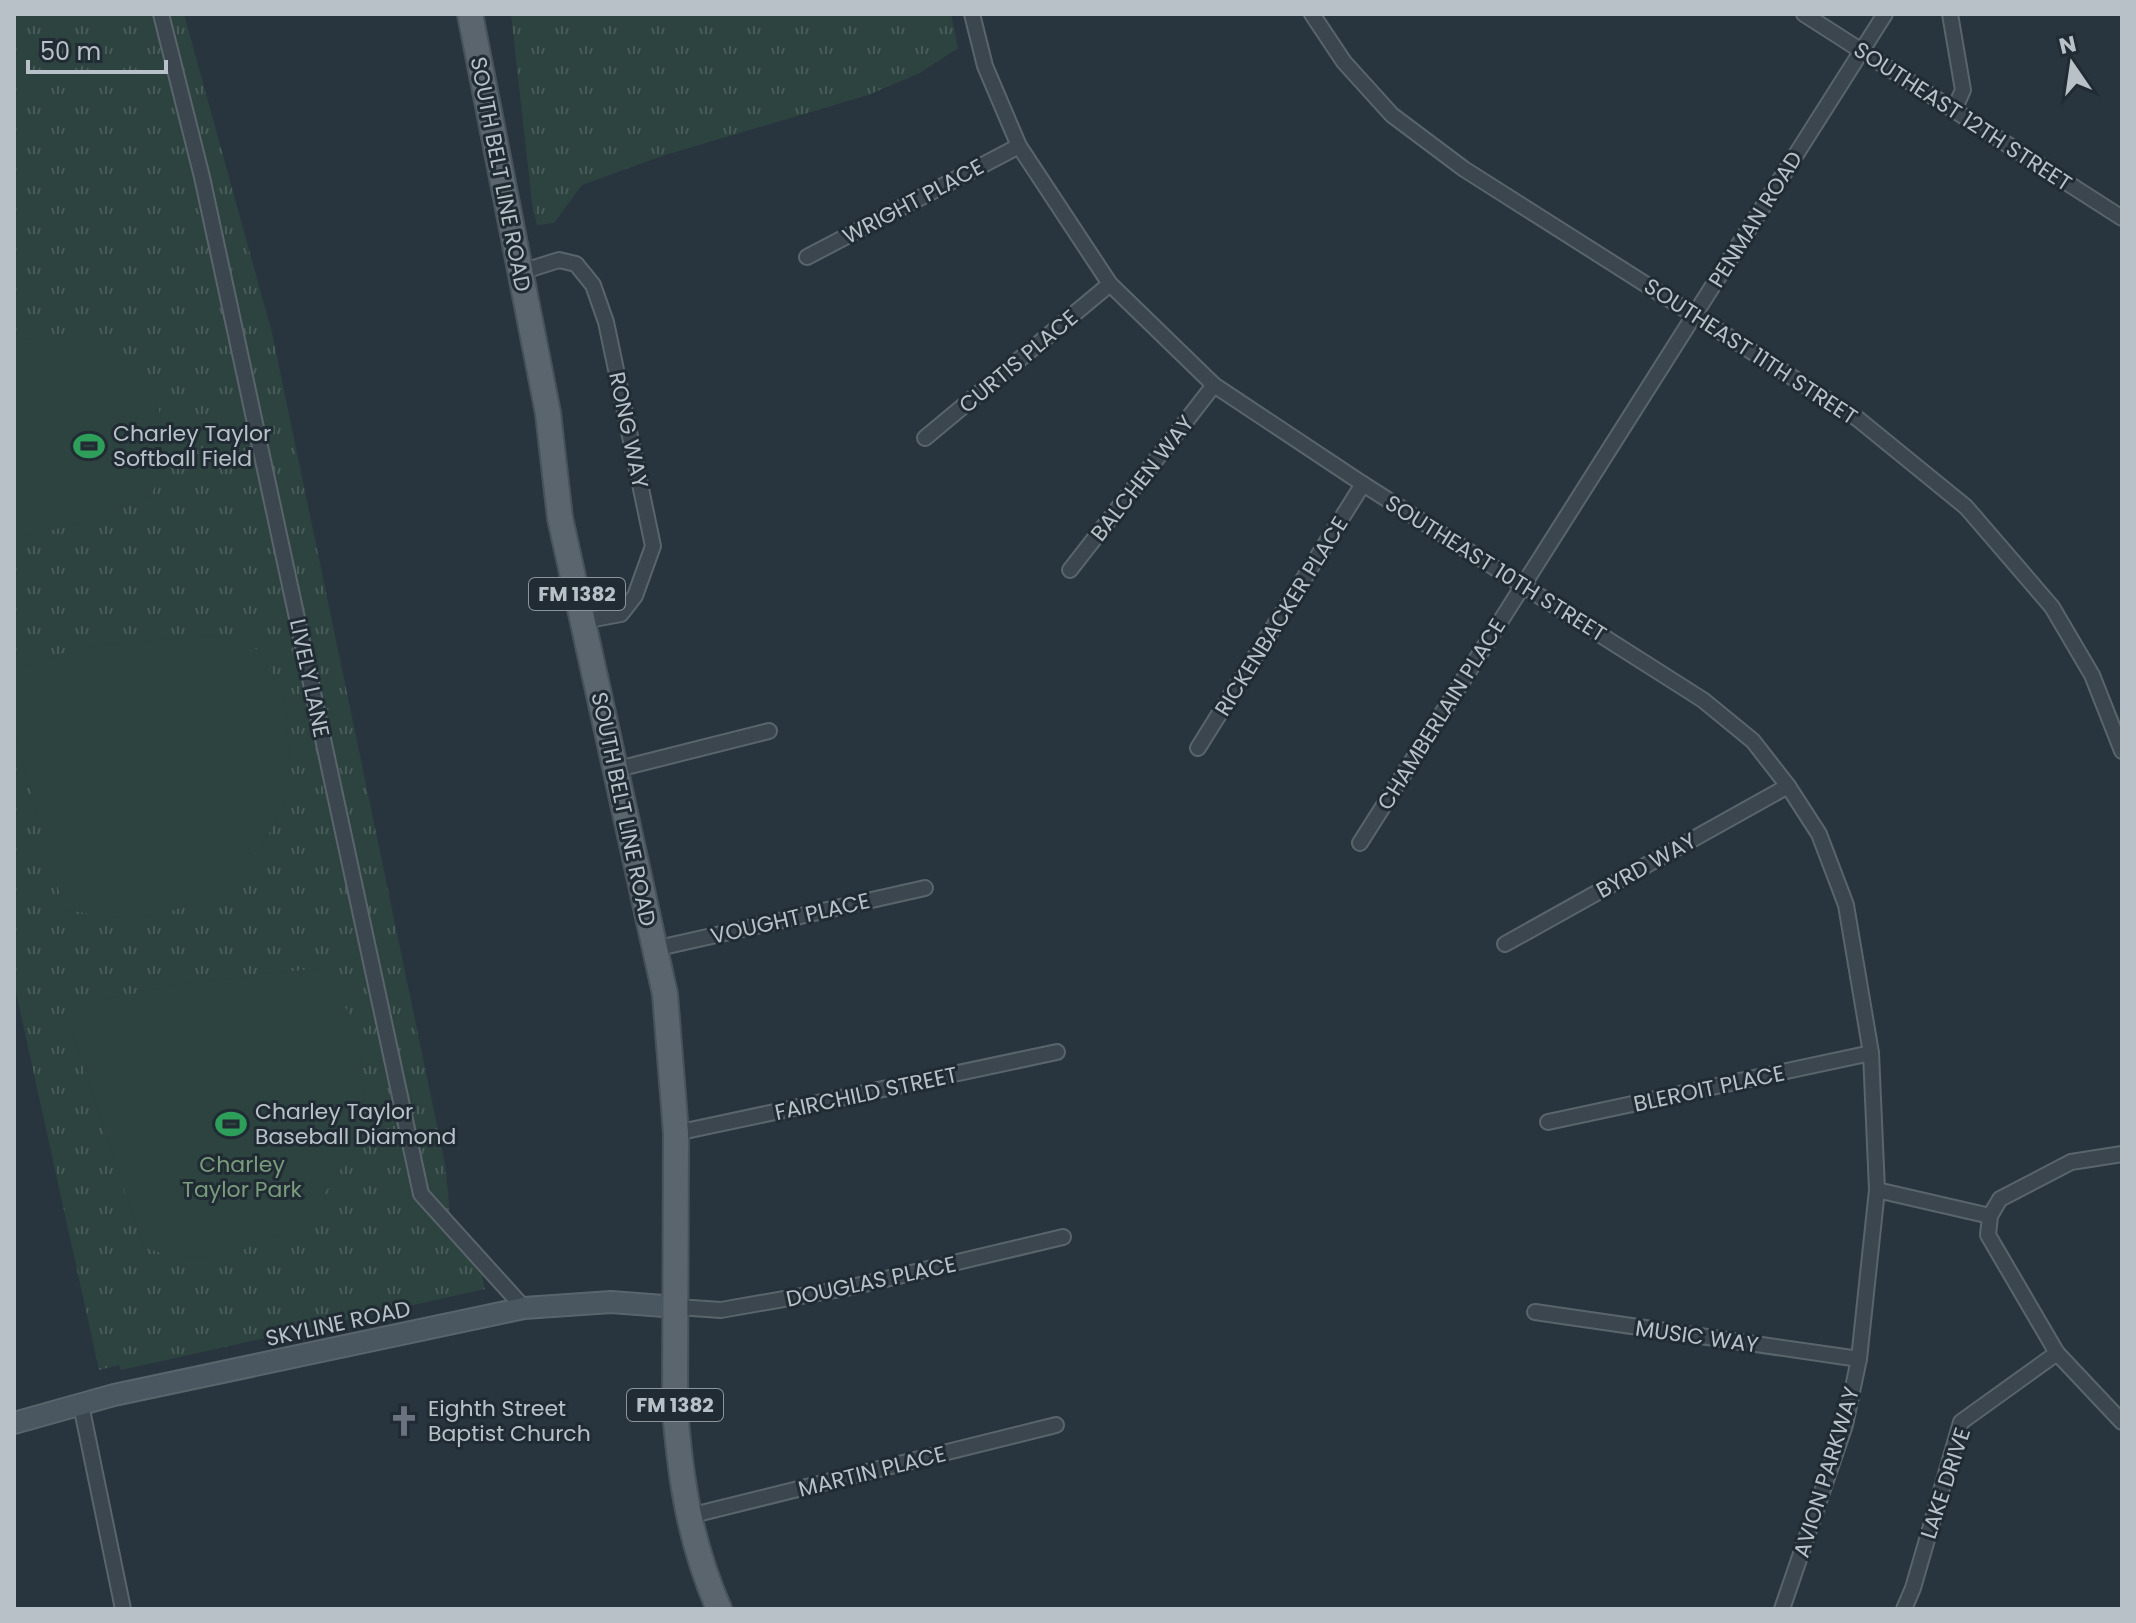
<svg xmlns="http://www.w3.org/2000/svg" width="2136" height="1623" viewBox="0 0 2136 1623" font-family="Poppins,sans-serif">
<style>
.grass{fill:url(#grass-tufts)}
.garden{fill:#2d4340}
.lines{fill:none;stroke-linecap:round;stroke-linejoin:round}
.street-casing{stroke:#5a646b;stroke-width:18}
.secondary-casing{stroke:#5a646b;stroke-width:24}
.primary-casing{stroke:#48525a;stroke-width:28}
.street{stroke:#3c464e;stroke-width:14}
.secondary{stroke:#4a5660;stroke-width:20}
.primary{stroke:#5a656e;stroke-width:24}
.labels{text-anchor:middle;stroke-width:6;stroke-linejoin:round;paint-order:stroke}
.shield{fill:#212b33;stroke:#8b949b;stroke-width:2}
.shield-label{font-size:20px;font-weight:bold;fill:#b8c1c8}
.street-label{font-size:22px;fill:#b8c1c8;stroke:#212b33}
.poi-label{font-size:22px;fill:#b8c1c8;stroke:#212b33;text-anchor:start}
.park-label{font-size:22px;fill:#799c7c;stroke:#212b33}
</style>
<defs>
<pattern id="grass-tufts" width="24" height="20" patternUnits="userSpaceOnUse" patternTransform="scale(2)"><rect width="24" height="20" fill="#2d4340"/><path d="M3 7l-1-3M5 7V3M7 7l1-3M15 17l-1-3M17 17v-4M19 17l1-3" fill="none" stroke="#495c5a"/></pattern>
</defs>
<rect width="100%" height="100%" fill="#28353e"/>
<!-- grass -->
<g class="grass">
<polygon points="14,14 184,14 272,333 445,1164 453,1243 480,1266 485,1289 121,1370 119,1365 99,1370 14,983"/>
<polygon points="511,14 951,14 958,48 920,73 868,95 662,156 582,185 554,223 537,225 532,203"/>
</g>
<!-- garden -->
<g class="garden">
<path d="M43 336H79L106 347 133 363 149 385 157 402 164 432V460L151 497C127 505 33 543 14 533V341Z"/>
<path d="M245 634C261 656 280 681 286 708 289 718 287 729 288 739 289 758 291 781 285 799 263 865 200 916 130 918 109 919 85 912 64 910L14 731V673C70 638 178 640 245 634Z"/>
<polygon points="319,968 346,1008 360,1053 364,1101 355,1147 321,1199 281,1234 228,1256 174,1257 143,1247 72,1032 96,1001 188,983"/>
</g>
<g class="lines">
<defs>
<g id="street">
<polyline points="161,14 202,177 421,1194 524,1308"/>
<polyline points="972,14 985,66 1019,146 1110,284 1214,385 1363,484 1703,700 1753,741 1788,786 1819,834 1846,905 1871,1053 1877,1190 1859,1359 1845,1425 1782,1609"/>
<polyline points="1312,14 1344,62 1392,115 1464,169 1858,419 1966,507 2052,607 2092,675 2122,751"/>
<polyline points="1804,14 2122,218"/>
<polyline points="1950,14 1963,90 1954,110"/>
<polyline points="807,257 1019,146"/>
<polyline points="521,272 559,260 576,264 593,285 606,322 653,546 635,596 621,614 583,621"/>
<polyline points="925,438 1110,284"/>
<polyline points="1070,570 1214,385"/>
<polyline points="1198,748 1363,484"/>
<polyline points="614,770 769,731"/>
<polyline points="1360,843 1885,14"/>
<polyline points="1505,944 1788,786"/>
<polyline points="654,949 925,888"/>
<polyline points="1548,1122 1871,1053"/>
<polyline points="676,1133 1057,1052"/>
<polyline points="2122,1154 2071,1162 2000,1199 1990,1216 1988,1235 2057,1353 2122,1422"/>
<polyline points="1877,1190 1990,1216"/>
<polyline points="677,1307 721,1310 852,1287 1063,1237"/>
<polyline points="1535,1312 1859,1359"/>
<polyline points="81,1405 123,1609"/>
<polyline points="689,1516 1056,1425"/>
<polyline points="1904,1609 1913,1588 1961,1422 2057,1353"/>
</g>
<polyline id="secondary" points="14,1423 114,1395 524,1308 611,1302 677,1307"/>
<path id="primary" d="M470 14 548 413 560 518 665 994 676 1133 675 1410C681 1483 690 1542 719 1609"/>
</defs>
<!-- street casing -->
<use href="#street" class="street-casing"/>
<!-- secondary casing -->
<use href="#secondary" class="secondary-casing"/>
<!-- primary casing -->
<use href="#primary" class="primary-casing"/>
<!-- street -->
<use href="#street" class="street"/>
<!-- secondary -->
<use href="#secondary" class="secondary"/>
<!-- primary -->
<use href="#primary" class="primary"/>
</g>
<!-- icons -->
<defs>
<symbol id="stadium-bare" viewBox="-9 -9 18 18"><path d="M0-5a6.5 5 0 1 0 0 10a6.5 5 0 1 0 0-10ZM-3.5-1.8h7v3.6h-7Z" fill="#2e9e5b" stroke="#212b33" stroke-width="2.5" paint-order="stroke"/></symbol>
<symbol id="church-bare" viewBox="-9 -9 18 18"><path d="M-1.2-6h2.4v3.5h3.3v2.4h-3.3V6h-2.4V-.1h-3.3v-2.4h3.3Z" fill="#6b7280" stroke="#212b33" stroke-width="2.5" paint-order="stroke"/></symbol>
</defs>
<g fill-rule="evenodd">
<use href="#stadium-bare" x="67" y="424" width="44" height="44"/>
<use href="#stadium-bare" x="209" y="1102" width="44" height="44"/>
<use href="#church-bare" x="382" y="1399" width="44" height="44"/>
</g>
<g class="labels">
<!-- shield labels -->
<g class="shield">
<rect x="529" y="578" width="96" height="32" rx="6"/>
<rect x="627" y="1389" width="96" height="32" rx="6"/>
</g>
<g class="shield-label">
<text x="577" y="601">FM 1382</text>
<text x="675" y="1412">FM 1382</text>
</g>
<!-- street labels -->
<g class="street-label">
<text transform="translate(1963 116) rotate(33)" y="8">SOUTHEAST 12TH STREET</text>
<text transform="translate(501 174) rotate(79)" y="8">SOUTH BELT LINE ROAD</text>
<text transform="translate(913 201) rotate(-28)" y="8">WRIGHT PLACE</text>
<text transform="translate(1755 219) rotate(-58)" y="8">PENMAN ROAD</text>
<text transform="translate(1751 351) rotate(33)" y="8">SOUTHEAST 11TH STREET</text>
<text transform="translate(1018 361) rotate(-40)" y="8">CURTIS PLACE</text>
<text transform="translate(629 430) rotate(78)" y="8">RONG WAY</text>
<text transform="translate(1142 478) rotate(-52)" y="8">BALCHEN WAY</text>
<text transform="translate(1496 568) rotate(32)" y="8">SOUTHEAST 10TH STREET</text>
<text transform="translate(1281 616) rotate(-58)" y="8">RICKENBACKER PLACE</text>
<text transform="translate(310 678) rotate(78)" y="8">LIVELY LANE</text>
<text transform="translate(1441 714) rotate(-58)" y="8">CHAMBERLAIN PLACE</text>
<text transform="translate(624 809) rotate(78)" y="8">SOUTH BELT LINE ROAD</text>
<text transform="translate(1646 865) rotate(-29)" y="8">BYRD WAY</text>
<text transform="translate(790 918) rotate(-13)" y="8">VOUGHT PLACE</text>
<text transform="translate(1709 1088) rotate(-12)" y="8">BLEROIT PLACE</text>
<text transform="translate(866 1093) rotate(-12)" y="8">FAIRCHILD STREET</text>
<text transform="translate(871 1281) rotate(-12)" y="8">DOUGLAS PLACE</text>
<text transform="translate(338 1323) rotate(-12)" y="8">SKYLINE ROAD</text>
<text transform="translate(1697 1336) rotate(8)" y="8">MUSIC WAY</text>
<text transform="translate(872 1471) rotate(-14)" y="8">MARTIN PLACE</text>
<text transform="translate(1826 1472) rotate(-73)" y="8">AVION PARKWAY</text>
<text transform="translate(1945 1483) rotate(-72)" y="8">LAKE DRIVE</text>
</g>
<!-- poi labels -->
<g class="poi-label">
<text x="113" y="441">Charley Taylor<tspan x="113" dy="25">Softball Field</tspan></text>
<text x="255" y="1119">Charley Taylor<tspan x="255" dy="25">Baseball Diamond</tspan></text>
<text x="428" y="1416">Eighth Street<tspan x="428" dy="25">Baptist Church</tspan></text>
</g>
<!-- park labels -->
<g class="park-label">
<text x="242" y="1172">Charley<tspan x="242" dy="25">Taylor Park</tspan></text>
</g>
</g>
<!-- border -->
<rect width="2136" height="1623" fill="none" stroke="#b8c1c8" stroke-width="32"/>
<!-- north arrow -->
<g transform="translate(2072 64) rotate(347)" stroke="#212b33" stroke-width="6" paint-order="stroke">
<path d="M0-6L14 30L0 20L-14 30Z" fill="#b8c1c8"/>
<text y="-12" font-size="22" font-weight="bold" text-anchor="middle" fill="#b8c1c8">N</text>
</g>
<!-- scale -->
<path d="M28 60v12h138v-12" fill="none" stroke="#b8c1c8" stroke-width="4"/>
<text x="40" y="60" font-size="24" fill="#b8c1c8" stroke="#212b33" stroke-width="6" paint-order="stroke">50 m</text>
</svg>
